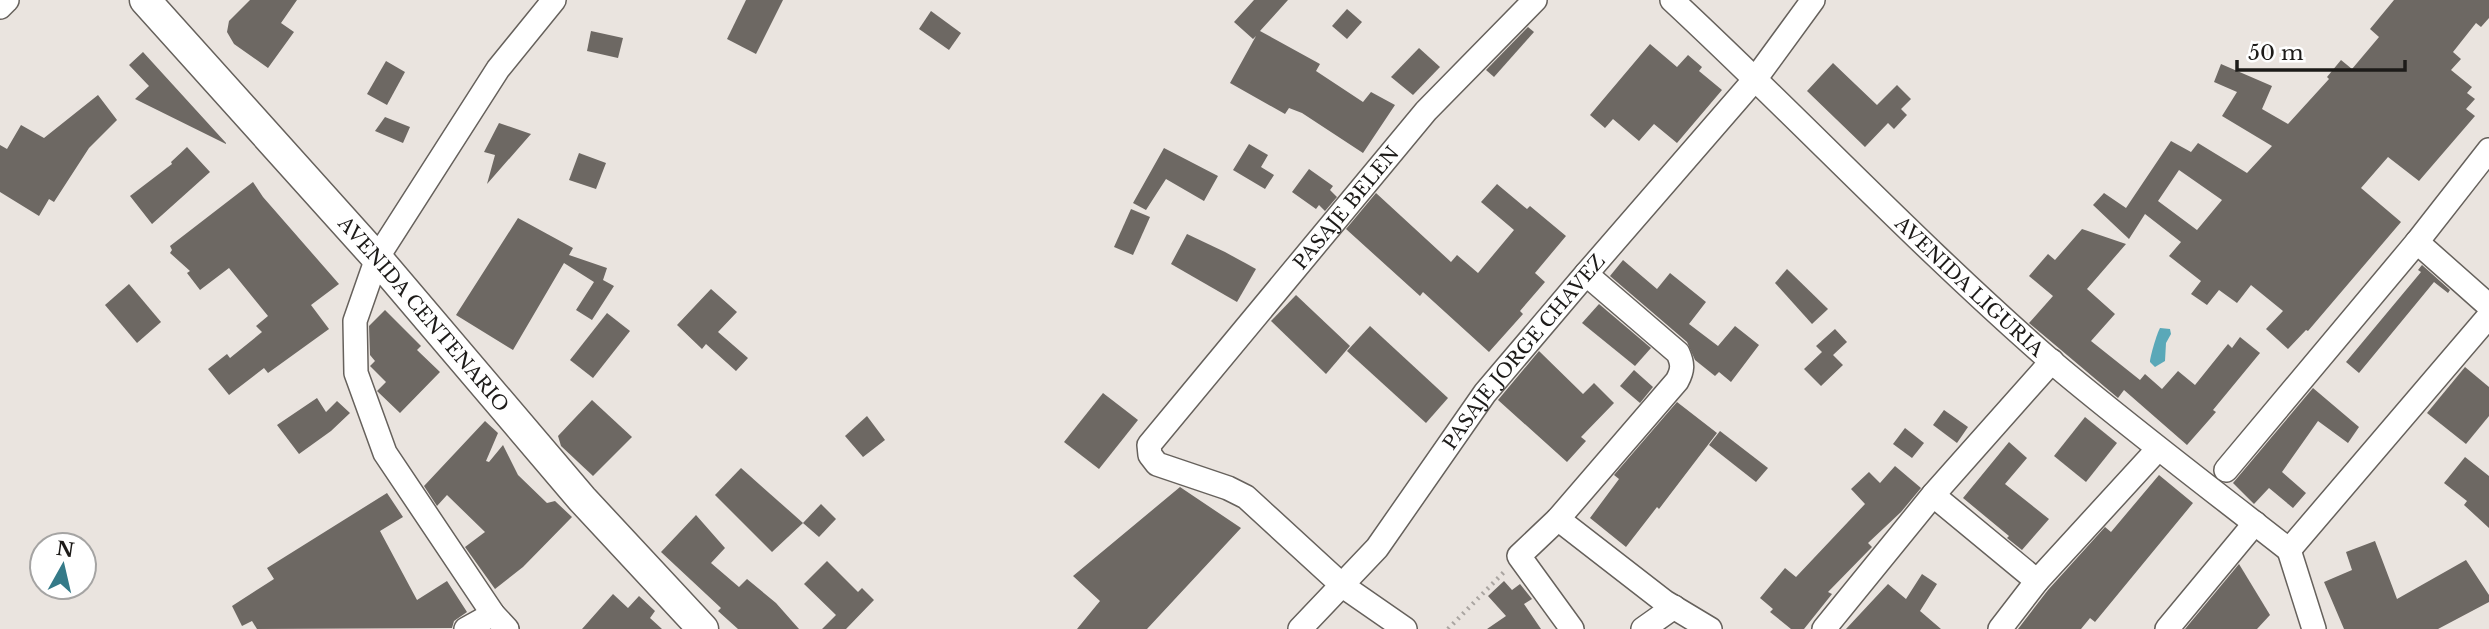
<svg xmlns="http://www.w3.org/2000/svg" width="2489" height="629" viewBox="0 0 2489 629" font-family="'Libre Baskerville',serif">
<style>
.water{fill:#5aa8b8}
.building{fill:#6d6863;fill-rule:evenodd}
.lines{fill:none;stroke-linecap:round;stroke-linejoin:round}
.minor-casing{stroke:#66615c;stroke-width:26}
.major-casing{stroke:#66615c;stroke-width:33}
.path{stroke:#aaa5a1;stroke-width:4.5;stroke-dasharray:2 5;stroke-linecap:butt}
.minor{stroke:#fff;stroke-width:23}
.major{stroke:#fff;stroke-width:30}
.labels{text-anchor:middle;stroke-width:6;stroke-linejoin:round;paint-order:stroke}
.street-label{font-size:19px;fill:#1d1b19;stroke:#fff}
</style>
<rect width="100%" height="100%" fill="#eae4df"/>
<!-- water -->
<path class="water" d="M2160 328 2170 329 2171 334 2166 343 2165 361 2155 367 2150 362C2150 357 2157 333 2160 328Z"/>
<!-- building -->
<g class="building">
<polygon points="250,0 297,0 281,23 294,32 268,68 234,44 227,32 229,21"/>
<polygon points="746,0 783,0 756,54 727,39"/>
<polygon points="1254,0 1288,0 1260,31 1320,64 1316,71 1363,102 1371,92 1395,105 1363,153 1302,113 1289,108 1285,114 1230,83 1256,36 1253,39 1234,22"/>
<path d="M2394 0H2489V18L2481 27 2476 23 2453 52 2461 59 2451 70 2472 87 2467 93 2475 99 2466 109 2475 116 2419 181 2388 157 2361 188 2401 222 2308 331 2306 330 2288 349 2266 329 2283 311 2251 285 2237 303 2219 290 2207 305 2191 294 2201 281 2169 256 2181 242 2145 214 2129 239 2093 205 2104 193 2126 208 2171 141 2191 152 2198 143 2247 173 2272 146 2222 116 2237 92 2214 82 2221 64 2272 86 2262 109 2288 124 2329 79 2327 77 2341 60 2352 69 2379 37 2370 29ZM2179 170 2222 200 2197 230 2158 201Z"/>
<polygon points="1347,9 1362,22 1347,39 1332,26"/>
<polygon points="931,11 961,33 949,50 919,29"/>
<polygon points="1528,27 1534,32 1494,77 1486,70"/>
<polygon points="591,31 623,38 618,58 587,51"/>
<polygon points="1650,44 1677,67 1688,55 1702,67 1699,71 1722,90 1677,143 1654,124 1639,141 1613,119 1605,128 1590,115"/>
<polygon points="1419,48 1440,67 1413,95 1391,77"/>
<polygon points="143,52 226,143 226,144 135,99 149,86 129,65"/>
<polygon points="386,61 405,72 387,105 367,94"/>
<polygon points="1833,63 1877,105 1897,85 1911,99 1901,109 1907,115 1894,129 1888,123 1865,147 1807,91"/>
<polygon points="98,95 117,120 89,148 54,202 49,199 39,216 0,192 0,145 7,149 21,125 44,138"/>
<polygon points="385,117 410,127 403,143 375,131"/>
<polygon points="499,123 531,134 487,184 495,155 484,152"/>
<polygon points="1249,144 1268,155 1261,167 1274,175 1265,189 1233,170"/>
<polygon points="187,147 210,172 152,224 130,196 172,164 171,162"/>
<polygon points="1164,148 1218,176 1204,201 1166,179 1146,210 1133,203"/>
<polygon points="579,153 606,163 596,189 569,180"/>
<polygon points="1309,169 1333,186 1330,190 1337,197 1325,211 1319,205 1316,209 1292,192"/>
<polygon points="253,182 263,197 339,284 311,305 329,329 268,373 264,368 229,395 208,369 227,354 230,358 262,332 256,326 268,316 229,268 200,290 187,273 190,271 170,253 172,250 170,246"/>
<polygon points="1497,184 1527,209 1530,206 1566,236 1535,273 1545,282 1520,311 1523,314 1489,352 1423,292 1420,296 1346,229 1376,193 1451,262 1457,255 1478,273 1514,230 1481,202"/>
<polygon points="1131,209 1150,217 1133,255 1114,247"/>
<polygon points="518,218 573,248 569,255 607,268 603,280 614,286 592,320 576,310 594,282 564,263 513,350 456,315"/>
<polygon points="2082,229 2126,244 2087,289 2115,314 2091,341 2140,380 2145,374 2162,389 2178,371 2195,385 2228,344 2232,348 2240,337 2260,353 2213,410 2216,412 2187,445 2124,390 2118,398 2029,323 2053,296 2029,276 2048,254 2055,260"/>
<polygon points="1187,234 1225,252 1256,269 1237,302 1171,264"/>
<polygon points="1623,260 1657,289 1670,273 1706,302 1689,324 1718,346 1735,326 1759,345 1731,382 1719,372 1715,376 1695,360 1687,342 1610,276"/>
<polygon points="2422,265 2450,290 2448,293 2434,282 2359,373 2346,362 2421,272 2418,270"/>
<polygon points="1787,269 1828,309 1812,324 1775,283"/>
<polygon points="129,284 161,322 137,343 105,305"/>
<polygon points="711,289 737,312 718,332 748,358 736,371 706,344 702,349 677,325"/>
<polygon points="1296,295 1350,346 1326,374 1271,321"/>
<polygon points="1599,304 1651,348 1635,366 1582,323"/>
<polygon points="385,310 421,346 417,350 440,372 400,413 377,391 386,382 370,366 375,361 370,355 369,326"/>
<polygon points="607,313 630,331 593,378 570,360"/>
<polygon points="1370,326 1448,398 1426,423 1347,351"/>
<polygon points="1835,329 1847,342 1833,355 1843,365 1821,386 1804,369 1822,352 1816,346"/>
<polygon points="1539,351 1583,394 1594,383 1614,403 1581,437 1586,441 1567,462 1498,400"/>
<polygon points="2465,367 2489,387 2489,416 2466,444 2427,413"/>
<polygon points="1634,370 1653,387 1640,403 1620,386"/>
<polygon points="2313,388 2359,427 2348,443 2318,421 2282,472 2306,493 2293,508 2269,488 2254,504 2233,483"/>
<polygon points="1103,393 1138,420 1099,469 1064,442"/>
<polygon points="317,398 326,412 337,401 350,413 331,431 299,454 277,425"/>
<polygon points="592,400 632,437 593,476 561,446 558,436"/>
<polygon points="1677,402 1717,433 1659,509 1657,507 1626,547 1590,518 1619,479 1614,475"/>
<polygon points="1944,410 1968,427 1957,443 1933,425"/>
<polygon points="867,416 885,440 863,457 845,436"/>
<polygon points="2085,417 2117,443 2086,482 2054,456"/>
<polygon points="485,421 498,433 486,461 489,462 503,445 518,475 547,503 555,501 572,517 523,567 495,589 465,547 485,532 447,495 437,506 424,486"/>
<polygon points="1905,428 1924,443 1912,458 1893,444"/>
<polygon points="1720,431 1768,468 1756,482 1709,445"/>
<polygon points="2009,442 2027,458 2005,484 2049,519 2022,550 2007,538 2009,536 1963,498"/>
<polygon points="2465,457 2489,476 2489,528 2464,505 2467,501 2444,483"/>
<polygon points="1895,466 1921,488 1901,512 1868,543 1872,547 1828,592 1832,594 1804,629 1791,629 1770,612 1773,609 1760,598 1785,568 1796,577 1865,504 1851,489 1869,472 1880,483"/>
<polygon points="741,468 803,523 772,552 715,495"/>
<polygon points="2159,475 2193,503 2095,622 2090,618 2081,629 2018,629 2048,590 2105,527 2111,532"/>
<polygon points="1180,487 1241,528 1147,629 1077,629 1100,601 1073,576"/>
<polygon points="387,493 403,517 380,531 417,600 447,581 467,612 454,621 452,628 257,629 252,621 242,626 232,606 274,579 267,568"/>
<polygon points="821,504 836,519 819,537 803,523"/>
<polygon points="696,515 725,548 711,563 739,587 747,579 776,603 799,629 738,629 718,611 721,608 661,552"/>
<polygon points="2375,541 2397,599 2466,560 2489,595 2489,602 2438,629 2344,629 2324,582 2352,570 2346,552"/>
<polygon points="827,561 858,592 862,588 874,600 846,629 822,629 836,615 804,584"/>
<polygon points="2239,564 2270,615 2257,629 2185,629"/>
<polygon points="1922,574 1937,584 1920,611 1941,629 1846,629 1888,584 1906,599"/>
<polygon points="1504,581 1512,590 1520,584 1532,599 1524,604 1541,629 1487,629 1506,616 1488,596"/>
<polygon points="613,594 628,608 639,596 655,611 650,618 662,629 582,629"/>
</g>
<g class="lines">
<defs>
<g id="minor">
<path id="s1" d="M1672 0C1800 119 1920 247 2052 362 2129 427 2210 488 2289 550"/>
<polyline points="0,7 7,0"/>
<polyline points="2417,242 2489,306"/>
<polyline points="2226,470 2417,242 2489,150"/>
<polyline points="1933,495 2037,581"/>
<polyline points="1558,519 1665,602 1710,629"/>
<polyline points="2289,550 2489,316"/>
<polyline points="2289,550 2314,629"/>
<polyline points="466,629 493,614"/>
<polyline points="507,629 493,614 385,453 356,373 355,321 377,258 498,69 554,0"/>
<path id="s2" d="M1300 629 1377 548 1485 393 1586 274 1756 78 1813 0"/>
<path id="s3" d="M1405 629 1343 586 1246 497 1228 488 1157 464 1150 455 1149 445 1426 111 1535 0"/>
<path d="M1572 629 1519 556 1558 519 1677 381C1683 370 1683 364 1678 353L1586 274"/>
<polyline points="1643,629 1674,607"/>
<polyline points="1824,629 1933,495 2052,361"/>
<polyline points="2000,629 2037,581 2158,449"/>
<polyline points="2167,629 2255,523"/>
</g>
<g id="major">
<path id="s4" d="M145 0 377 258 582 499 703 629"/>
</g>
</defs>
<!-- minor casing -->
<use href="#minor" class="minor-casing"/>
<!-- major casing -->
<use href="#major" class="major-casing"/>
<!-- path -->
<polyline class="path" points="1448,629 1504,572"/>
<!-- minor -->
<use href="#minor" class="minor"/>
<!-- major -->
<use href="#major" class="major"/>
</g>
<g class="labels">
<!-- street labels -->
<g class="street-label">
<text dy="7" stroke="none"><textPath href="#s3" startOffset="632">PASAJE BELEN</textPath></text>
<text dy="7" stroke="none"><textPath href="#s1" startOffset="413">AVENIDA LIGURIA</textPath></text>
<text dy="7" stroke="none"><textPath href="#s4" startOffset="420">AVENIDA CENTENARIO</textPath></text>
<text dy="7" stroke="none"><textPath href="#s2" startOffset="357">PASAJE JORGE CHAVEZ</textPath></text>
</g>
</g>
<!-- north arrow -->
<g transform="translate(63 566) rotate(8)"><circle r="33" fill="#ffffff" stroke="#a5a4a3" stroke-width="2"/>
<path d="M0-5L12 26L0 18L-12 26Z" fill="#357a88"/>
<text y="-10" font-size="19" font-weight="bold" text-anchor="middle" fill="#1d1b19">N</text>
</g>
<!-- scale -->
<path d="M2237 60v10h168v-10" fill="none" stroke="#1d1b19" stroke-width="3.5"/>
<text x="2248" y="60" font-size="21" fill="#1d1b19" stroke="#ffffff" stroke-width="5" paint-order="stroke">50 m</text>
</svg>
